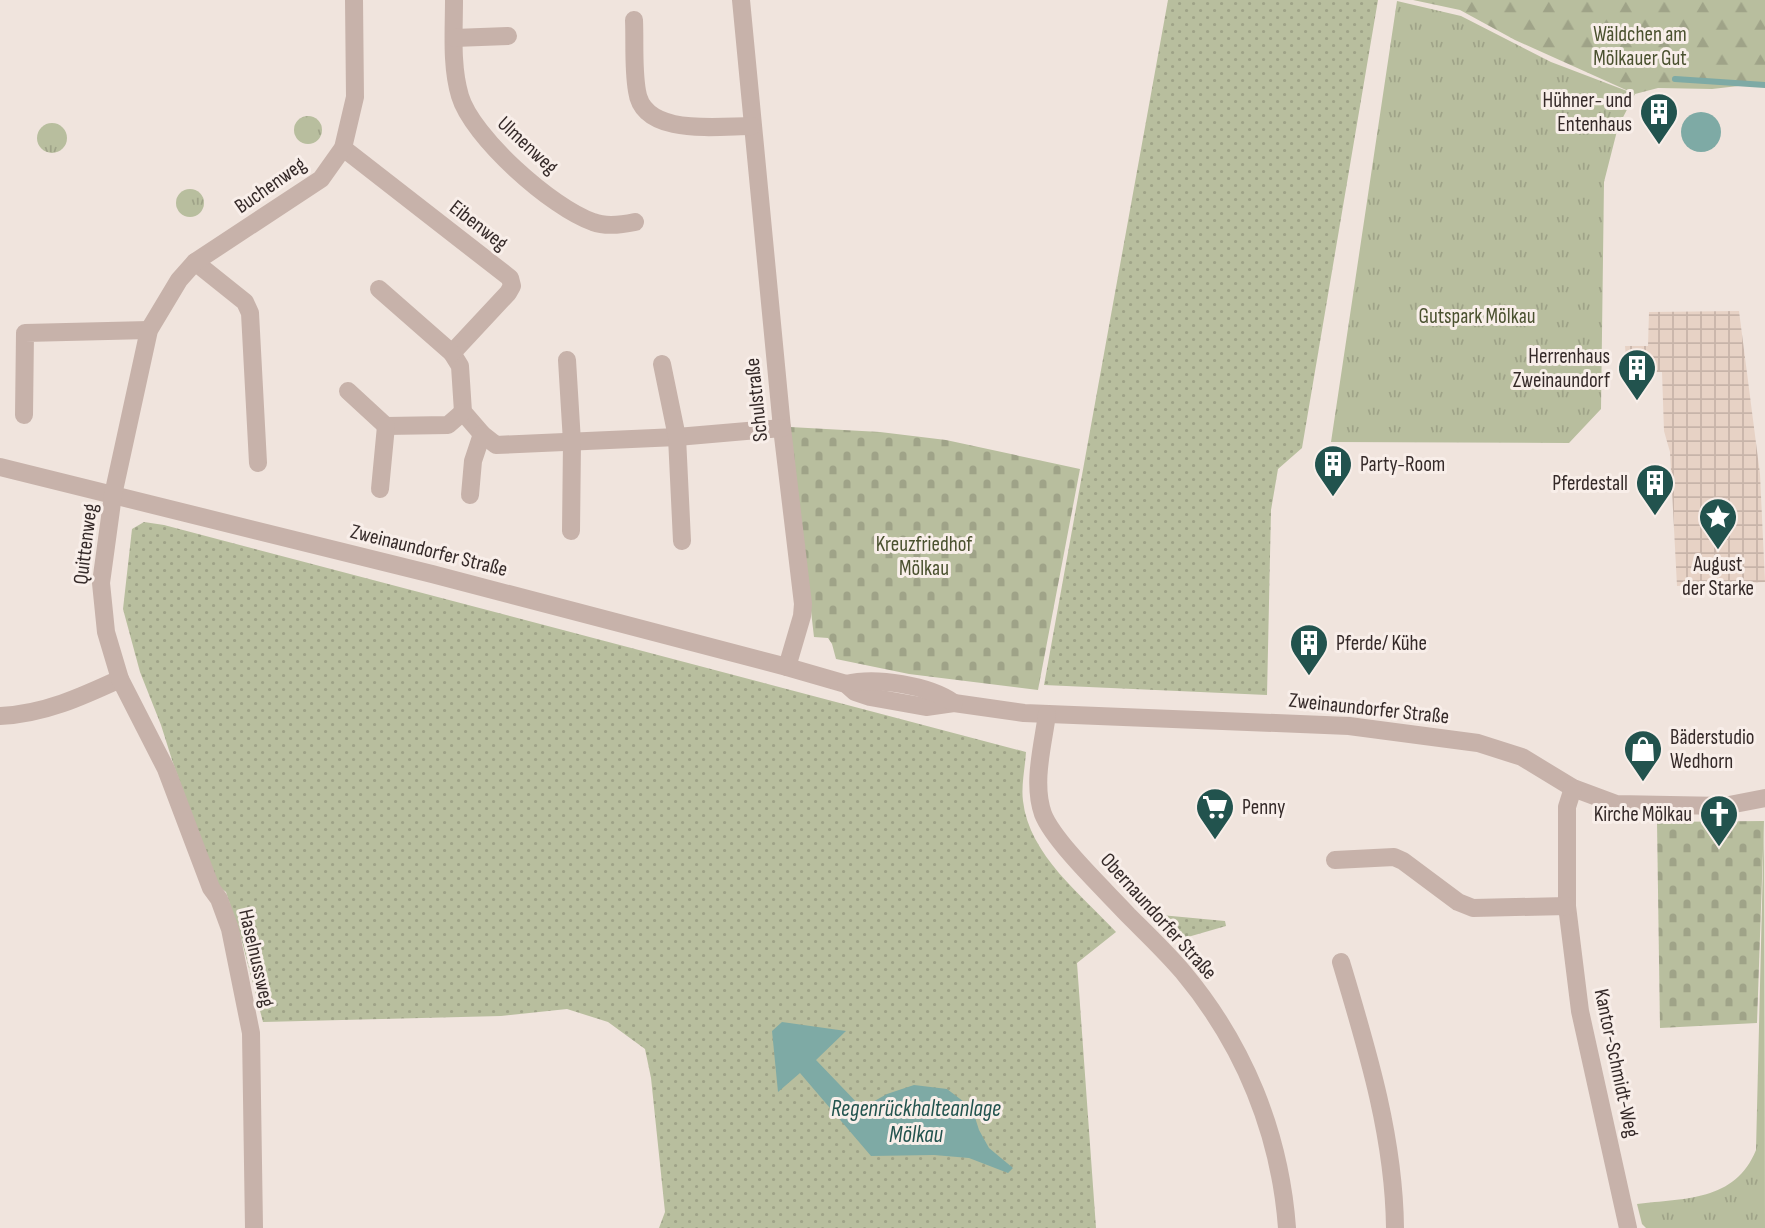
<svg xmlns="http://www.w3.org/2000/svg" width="1765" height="1228" viewBox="0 0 1765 1228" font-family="'Sofia Sans Condensed',sans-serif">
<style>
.grass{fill:url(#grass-dots)}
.forest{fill:url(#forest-firs)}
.cemetery{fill:url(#cemetery-stones)}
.park{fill:url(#park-tufts)}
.plaza{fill:url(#plaza-grid)}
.water{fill:#7eaaa5}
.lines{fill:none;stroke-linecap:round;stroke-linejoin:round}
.stream{stroke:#7eaaa5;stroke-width:6}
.minor{stroke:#c7b2aa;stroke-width:18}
.labels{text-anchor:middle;stroke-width:6;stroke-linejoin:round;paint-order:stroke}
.park-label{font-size:21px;fill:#4a512f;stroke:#f8eee9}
.poi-label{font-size:21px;fill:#352a29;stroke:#f8eee9;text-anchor:end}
.street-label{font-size:21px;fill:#352a29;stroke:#f8eee9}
.water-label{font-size:23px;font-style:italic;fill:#22534e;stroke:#f8eee9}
</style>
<defs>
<pattern id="grass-dots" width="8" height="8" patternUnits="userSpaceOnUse" patternTransform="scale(1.75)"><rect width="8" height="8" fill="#b8be9e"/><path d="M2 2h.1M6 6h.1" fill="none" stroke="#9fa388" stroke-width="1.8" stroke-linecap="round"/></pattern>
<pattern id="forest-firs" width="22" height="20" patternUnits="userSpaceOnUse" patternTransform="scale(1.75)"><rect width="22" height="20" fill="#b8be9e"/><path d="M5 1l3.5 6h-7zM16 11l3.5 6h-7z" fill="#9fa388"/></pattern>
<pattern id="cemetery-stones" width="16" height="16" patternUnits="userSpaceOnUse" patternTransform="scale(1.75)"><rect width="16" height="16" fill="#b8be9e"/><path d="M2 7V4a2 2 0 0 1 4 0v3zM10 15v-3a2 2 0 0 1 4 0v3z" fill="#9fa388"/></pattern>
<pattern id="park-tufts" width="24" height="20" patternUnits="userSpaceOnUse" patternTransform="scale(1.75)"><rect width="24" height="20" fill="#b8be9e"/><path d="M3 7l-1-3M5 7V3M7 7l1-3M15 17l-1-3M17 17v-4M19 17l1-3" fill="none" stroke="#9fa388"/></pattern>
<pattern id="plaza-grid" width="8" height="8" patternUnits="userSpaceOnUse" patternTransform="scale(1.75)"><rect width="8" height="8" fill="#e7d2c5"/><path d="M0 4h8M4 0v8" fill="none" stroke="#c7b4a9"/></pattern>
</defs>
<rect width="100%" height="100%" fill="#f0e4dd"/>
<!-- grass -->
<g class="grass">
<polygon points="1168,0 1378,0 1302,448 1278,469 1271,510 1267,695 1044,685"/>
<path d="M144 522 164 525 1026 752C1025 768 1021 786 1023 801 1029 855 1082 895 1116 932L1077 963 1096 1228H659L665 1212 651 1078 645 1049 608 1022 567 1009 501 1016 263 1022 241 938 226 892 218 886 173 763 161 725 140 672 123 609 132 529Z"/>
<polygon points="1150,914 1225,921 1226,926 1174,941 1150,917"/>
</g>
<!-- forest -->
<polygon class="forest" points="1413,0 1765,0 1765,83 1712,89 1658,88 1635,94 1515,40 1460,10"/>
<!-- cemetery -->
<g class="cemetery">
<polygon points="790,427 880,432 946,440 1080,469 1038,690 909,674 836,659 832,644 828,638 814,637"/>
<polygon points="1764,821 1757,1023 1660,1028 1657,822"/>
</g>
<!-- park -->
<g class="park">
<polygon points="1397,1 1461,16 1551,62 1635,94 1618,127 1604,182 1601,409 1569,443 1331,442"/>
<circle cx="308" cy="130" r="14"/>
<circle cx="52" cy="138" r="15"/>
<circle cx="190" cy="203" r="14"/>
<path d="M1764 821 1765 1228H1646L1642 1224 1637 1204C1684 1198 1735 1202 1756 1150Z"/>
</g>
<!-- plaza -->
<polygon class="plaza" points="1739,311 1760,474 1765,582 1677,586 1670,452 1664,431 1662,372 1640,372 1640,358 1626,358 1625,346 1648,346 1649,312"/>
<!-- water -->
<g class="water">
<circle cx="1701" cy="132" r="20"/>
<polygon points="782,1022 846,1031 816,1060 862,1108 887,1094 914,1085 947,1089 972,1108 979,1130 989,1148 1013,1168 1008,1173 969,1158 934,1155 871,1156 800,1073 778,1092 772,1031"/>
</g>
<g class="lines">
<!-- stream -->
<polyline class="stream" points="1675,79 1765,85"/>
<!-- minor -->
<g class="minor">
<path d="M454 0C454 31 451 66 460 96 472 137 552 208 593 222 606 227 621 225 635 222"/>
<polyline points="741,0 782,428 803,604 802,616 787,667"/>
<path d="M634 20C635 43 633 68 637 91 643 137 718 126 752 126"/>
<polyline points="454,38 508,36"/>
<polyline points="343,148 510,278 512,286 508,293 452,353 460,366 463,412 482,434 496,445 677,437 782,428"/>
<polyline points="195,262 245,302 250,313 258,463"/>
<polyline points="379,289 452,353"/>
<polyline points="567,360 572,442 571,531"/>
<polyline points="662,364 677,437 682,541"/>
<polyline points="348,391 386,426 448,425 463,412"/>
<polyline points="24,415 25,333 149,330"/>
<polyline points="0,467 432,574 787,667 846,684 855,692 870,697 926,707 954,703 1024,713 1349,726 1478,743 1522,757 1573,788 1616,804 1724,806 1765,798"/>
<polyline points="380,489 386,426"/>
<polyline points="470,495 473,461 482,434"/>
<path d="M846 684C876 677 929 685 954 703"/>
<path d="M1047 714C1043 745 1032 783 1043 814 1054 842 1106 891 1128 915 1147 934 1166 952 1183 972 1244 1045 1280 1133 1287 1228"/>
<path d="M0 716C44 714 81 697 120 679"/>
<polyline points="1573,788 1567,807 1567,906 1580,1011 1628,1228"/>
<polyline points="1335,860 1394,857 1403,861 1458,902 1473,908 1567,906"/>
<path d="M1341 962C1367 1049 1394 1136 1395 1228"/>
<polyline points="254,1228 251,1033 230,929 219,899 211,888 166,769 120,679 106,632 101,583 113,495 149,330 179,280 195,262 321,179 343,148 355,97 354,0"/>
</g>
</g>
<!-- icons -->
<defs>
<symbol id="building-pin" viewBox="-11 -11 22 30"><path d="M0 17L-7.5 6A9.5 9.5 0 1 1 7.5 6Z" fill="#22534e" stroke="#f8eee9"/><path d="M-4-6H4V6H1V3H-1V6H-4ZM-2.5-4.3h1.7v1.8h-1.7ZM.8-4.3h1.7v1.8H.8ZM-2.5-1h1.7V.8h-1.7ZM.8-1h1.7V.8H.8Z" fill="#fff"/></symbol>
<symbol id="sight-pin" viewBox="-11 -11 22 30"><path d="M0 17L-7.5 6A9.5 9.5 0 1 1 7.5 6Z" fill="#22534e" stroke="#f8eee9"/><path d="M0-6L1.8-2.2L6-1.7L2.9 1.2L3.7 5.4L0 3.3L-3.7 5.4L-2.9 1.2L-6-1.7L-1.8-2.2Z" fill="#fff"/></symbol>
<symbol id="shop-pin" viewBox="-11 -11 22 30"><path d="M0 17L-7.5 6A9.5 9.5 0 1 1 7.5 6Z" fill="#22534e" stroke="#f8eee9"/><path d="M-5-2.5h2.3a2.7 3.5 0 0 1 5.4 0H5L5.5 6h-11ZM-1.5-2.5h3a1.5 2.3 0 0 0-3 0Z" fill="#fff"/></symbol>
<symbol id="supermarket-pin" viewBox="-11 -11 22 30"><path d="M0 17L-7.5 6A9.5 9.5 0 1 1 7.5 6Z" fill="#22534e" stroke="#f8eee9"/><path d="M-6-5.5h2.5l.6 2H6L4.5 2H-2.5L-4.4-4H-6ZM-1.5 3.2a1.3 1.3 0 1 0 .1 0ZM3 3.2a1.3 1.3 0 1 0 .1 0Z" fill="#fff"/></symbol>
<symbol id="church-pin" viewBox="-11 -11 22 30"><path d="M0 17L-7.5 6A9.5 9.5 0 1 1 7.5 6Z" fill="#22534e" stroke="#f8eee9"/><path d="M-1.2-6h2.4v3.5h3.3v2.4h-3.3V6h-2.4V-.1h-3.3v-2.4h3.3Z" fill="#fff"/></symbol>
</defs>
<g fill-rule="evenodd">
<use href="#building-pin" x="1637" y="90" width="44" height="60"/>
<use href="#building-pin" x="1615" y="346" width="44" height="60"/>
<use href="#building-pin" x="1311" y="442" width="44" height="60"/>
<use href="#building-pin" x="1633" y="461" width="44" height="60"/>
<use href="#sight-pin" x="1696" y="495" width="44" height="60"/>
<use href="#building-pin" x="1287" y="621" width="44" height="60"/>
<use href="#shop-pin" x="1621" y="727" width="44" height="60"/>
<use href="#supermarket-pin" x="1193" y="785" width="44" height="60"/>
<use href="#church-pin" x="1697" y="792" width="44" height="60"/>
</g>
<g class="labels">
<!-- park labels -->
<g class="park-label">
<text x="1640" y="41">Wäldchen am<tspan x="1640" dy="24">Mölkauer Gut</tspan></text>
<text x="1477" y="323">Gutspark Mölkau</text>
<text x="924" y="551">Kreuzfriedhof<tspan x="924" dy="24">Mölkau</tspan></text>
</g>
<!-- poi labels -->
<g class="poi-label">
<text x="1632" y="107">Hühner- und<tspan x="1632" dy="24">Entenhaus</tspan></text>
<text x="1610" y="363">Herrenhaus<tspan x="1610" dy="24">Zweinaundorf</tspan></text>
<text x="1360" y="471" text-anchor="start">Party-Room</text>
<text x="1628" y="490">Pferdestall</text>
<text x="1718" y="571" text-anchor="middle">August<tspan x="1718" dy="24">der Starke</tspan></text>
<text x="1336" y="650" text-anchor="start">Pferde/ Kühe</text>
<text x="1670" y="744" text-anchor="start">Bäderstudio<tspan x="1670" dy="24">Wedhorn</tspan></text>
<text x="1242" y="814" text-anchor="start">Penny</text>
<text x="1692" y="821">Kirche Mölkau</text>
</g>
<!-- street labels -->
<g class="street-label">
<text transform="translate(528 145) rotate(43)" y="7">Ulmenweg</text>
<text transform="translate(270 185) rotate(-35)" y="7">Buchenweg</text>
<text transform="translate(479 225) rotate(38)" y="7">Eibenweg</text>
<text transform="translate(756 400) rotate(-96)" y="7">Schulstraße</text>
<text transform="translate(85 544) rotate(-83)" y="7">Quittenweg</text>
<text transform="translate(429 550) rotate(14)" y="7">Zweinaundorfer Straße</text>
<text transform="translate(1369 708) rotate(6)" y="7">Zweinaundorfer Straße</text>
<text transform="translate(1159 916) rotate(48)" y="7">Obernaundorfer Straße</text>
<text transform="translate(257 958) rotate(77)" y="7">Haselnussweg</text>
<text transform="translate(1617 1063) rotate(78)" y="7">Kantor-Schmidt-Weg</text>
</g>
<!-- water labels -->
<g class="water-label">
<text x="916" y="1116">Regenrückhalteanlage<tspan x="916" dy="26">Mölkau</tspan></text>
</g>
</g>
</svg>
